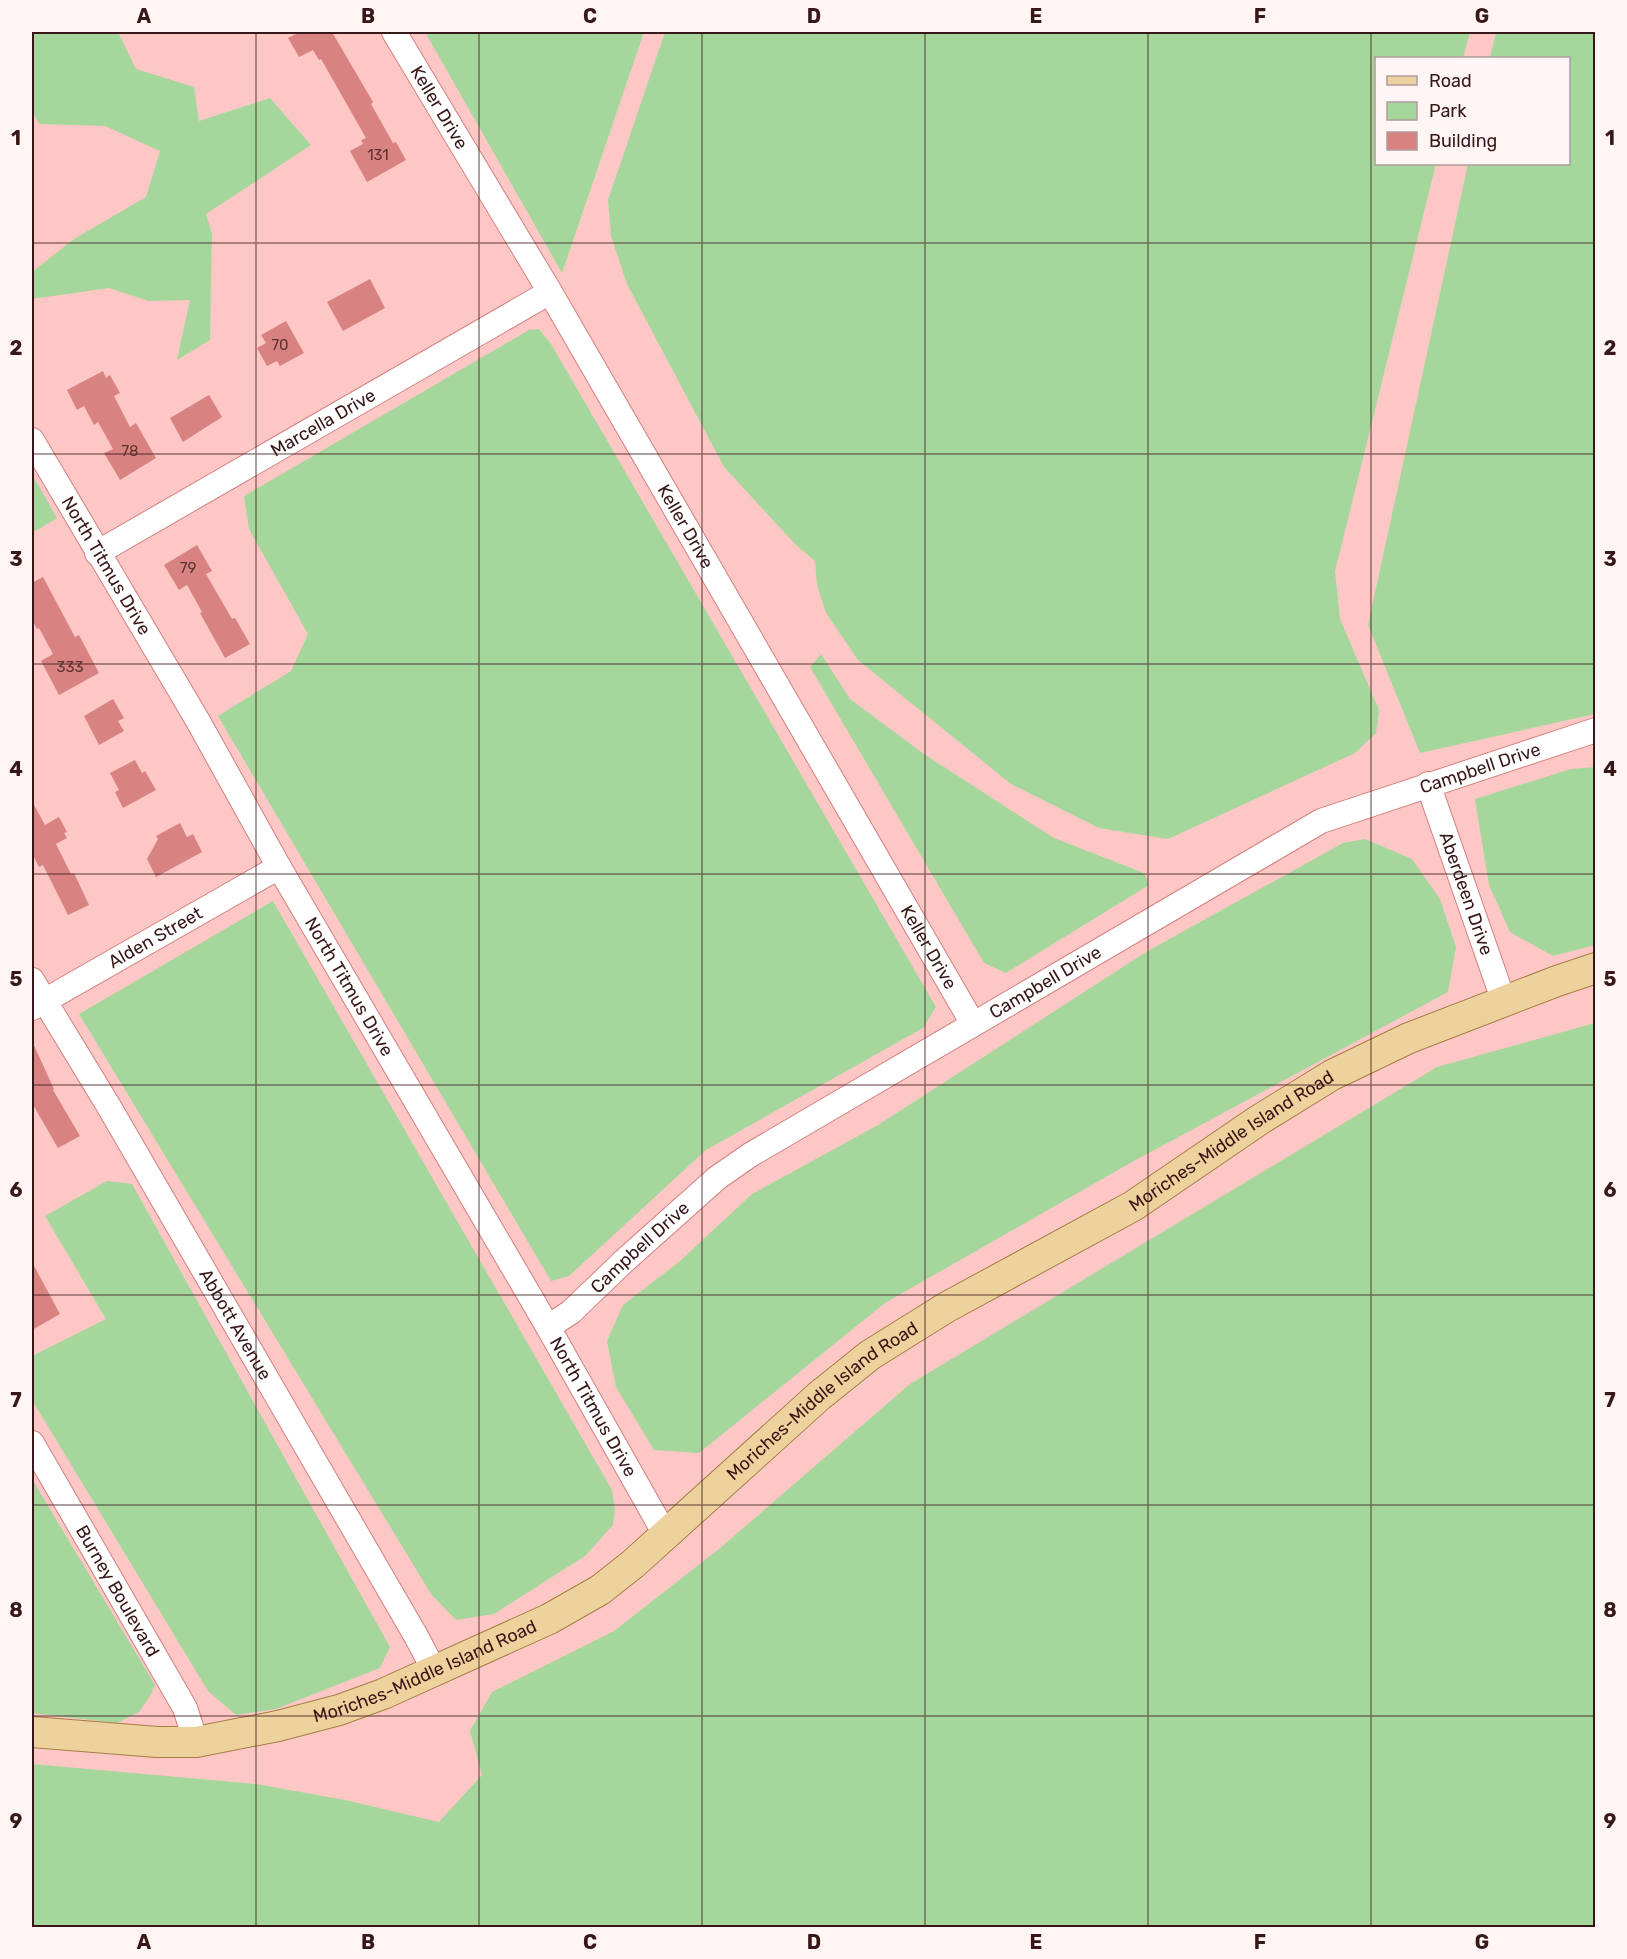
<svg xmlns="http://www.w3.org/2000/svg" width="1627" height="1959" viewBox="0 0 1627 1959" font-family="Rubik,sans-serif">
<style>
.green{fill:#a5d79c}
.building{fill:#d88382}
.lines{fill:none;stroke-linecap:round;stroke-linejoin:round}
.minor-casing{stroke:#d37f7e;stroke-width:26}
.major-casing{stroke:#a77d46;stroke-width:32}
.minor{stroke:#fff;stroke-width:24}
.major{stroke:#eed29e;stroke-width:30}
.grid{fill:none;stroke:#381718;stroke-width:1.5;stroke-opacity:0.55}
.labels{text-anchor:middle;stroke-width:4.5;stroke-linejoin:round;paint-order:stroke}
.number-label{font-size:15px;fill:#603232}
.street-label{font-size:18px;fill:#381718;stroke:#fef5f4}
.neatline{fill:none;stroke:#381718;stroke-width:2}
.grid-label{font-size:20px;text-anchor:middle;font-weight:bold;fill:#381718}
</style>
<rect width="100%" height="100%" fill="#fdc7c5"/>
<!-- green -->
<g class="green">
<polygon points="33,32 118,32 136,69 194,87 199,121 270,98 311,145 206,214 212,234 210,340 177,360 190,300 149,301 109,288 32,299 32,272 74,239 146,197 160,151 105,126 39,124 32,110 32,34"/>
<polygon points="425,32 644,32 562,273"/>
<polygon points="665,32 1470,32 1463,58 1376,58 1376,164 1436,164 1335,571 1340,619 1379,710 1376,733 1355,753 1168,839 1099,828 1011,784 858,660 826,613 817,585 815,561 796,545 724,467 627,284 611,236 608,200"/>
<polygon points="1496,32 1595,32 1595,714 1420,753 1368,625 1468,164 1568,164 1568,58 1490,58"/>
<polygon points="539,329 551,344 936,1007 923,1028 706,1150 569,1276 551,1281 218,716 291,671 308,634 249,529 244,496 529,330"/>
<polygon points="32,474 57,518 32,533"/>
<polygon points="821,654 850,699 924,754 1054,838 1144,873 1149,885 1006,973 984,963 810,667"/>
<polygon points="1595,767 1595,945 1553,956 1510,932 1489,885 1475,799 1571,769"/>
<polygon points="1365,839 1412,859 1440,899 1456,947 1448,992 1132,1162 885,1303 699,1453 654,1450 616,1387 607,1341 623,1305 680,1261 752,1194 878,1125 1146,952 1343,843"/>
<polygon points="273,901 612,1490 615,1509 613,1525 585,1556 494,1614 456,1620 431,1594 79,1014"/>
<polygon points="1595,1023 1595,1927 32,1927 32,1764 256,1784 345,1800 439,1822 482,1775 470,1731 492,1692 614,1631 719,1549 910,1384 1437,1067"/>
<polygon points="107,1181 132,1184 390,1647 380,1668 276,1709 236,1715 208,1691 32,1400 32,1356 106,1319 45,1216"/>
<polygon points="32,1479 155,1685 150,1696 139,1712 117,1723 32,1713"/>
</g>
<!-- building -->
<g class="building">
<polygon points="300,32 332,32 373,102 371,104 393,143 396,142 406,160 367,182 350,151 363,144 361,140 366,138 321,59 319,60 313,50 299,57 288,38"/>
<polygon points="370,279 385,308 343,331 327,302"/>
<polygon points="286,321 304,353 280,366 277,361 267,366 257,348 266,343 261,335"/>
<polygon points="103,371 106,378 110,375 120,393 114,396 130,427 136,423 156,458 120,480 104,453 113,449 98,422 94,425 84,406 77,410 67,390"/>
<polygon points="209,395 222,417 183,442 170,418"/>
<polygon points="197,545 212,571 206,574 232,619 235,618 250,644 225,658 200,613 202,612 187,585 179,590 164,565"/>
<polygon points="43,577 75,637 79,635 99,673 59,695 41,661 53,654 39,628 37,629 32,620 32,583"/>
<polygon points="113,699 124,718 118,721 124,731 99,745 84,716"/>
<polygon points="135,760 142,773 145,771 156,790 123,808 115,792 119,790 110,773"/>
<polygon points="32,801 45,825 59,817 67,832 64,833 67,838 56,844 71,874 74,873 89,905 68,915 43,865 39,867 32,853"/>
<polygon points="180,823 187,837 193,834 202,852 156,877 147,859 158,839 156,836"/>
<polygon points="32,1041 54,1089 53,1090 80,1136 58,1148 32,1103"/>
<polygon points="32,1262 60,1314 32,1330"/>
</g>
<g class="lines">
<defs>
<g id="minor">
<path id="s1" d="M394 32 550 292 973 1024"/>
<path id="s2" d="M32 440 198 721 279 867 548 1327 665 1534"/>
<path id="s3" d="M97 553 550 292"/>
<path id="s4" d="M1428 784 1504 1002"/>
<path id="s5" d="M32 980 108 1105 416 1636 435 1672"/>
<path id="s6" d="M32 1008 279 867"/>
<path id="s7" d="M548 1327 571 1312 624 1261 717 1178 750 1155 1321 821 1596 730"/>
<path id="s8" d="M32 1443 185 1708 196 1742"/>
</g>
<g id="major">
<path id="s9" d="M32 1732 157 1742H196L278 1726 339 1710 383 1694 549 1619 600 1590 633 1564 819 1396 870 1355 947 1307 1133 1206 1259 1120 1332 1075 1409 1038 1557 981 1596 968"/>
</g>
</defs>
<!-- minor casing -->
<use href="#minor" class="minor-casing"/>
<!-- major casing -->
<use href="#major" class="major-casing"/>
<!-- minor -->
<use href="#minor" class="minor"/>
<!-- major -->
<use href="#major" class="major"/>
</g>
<!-- grid -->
<path class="grid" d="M256 32V1928M479 32V1928M702 32V1928M925 32V1928M1148 32V1928M1371 32V1928M32 243H1596M32 454H1596M32 664H1596M32 874H1596M32 1085H1596M32 1295H1596M32 1505H1596M32 1716H1596"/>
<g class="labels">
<!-- number labels -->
<g class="number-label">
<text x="378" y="160">131</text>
<text x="280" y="350">70</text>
<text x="130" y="456">78</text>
<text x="188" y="573">79</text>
<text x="70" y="672">333</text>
</g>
<!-- street labels -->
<g class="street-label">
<text dy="6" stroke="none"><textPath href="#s1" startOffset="88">Keller Drive</textPath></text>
<text dy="6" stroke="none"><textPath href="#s3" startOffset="261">Marcella Drive</textPath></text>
<text dy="6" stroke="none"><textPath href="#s1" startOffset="574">Keller Drive</textPath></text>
<text dy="6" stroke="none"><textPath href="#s2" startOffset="146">North Titmus Drive</textPath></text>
<text dy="6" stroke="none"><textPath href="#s7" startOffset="1095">Campbell Drive</textPath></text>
<text dy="6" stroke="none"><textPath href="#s4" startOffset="116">Aberdeen Drive</textPath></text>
<text dy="6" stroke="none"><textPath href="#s6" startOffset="142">Alden Street</textPath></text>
<text dy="6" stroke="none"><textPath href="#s1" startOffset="1060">Keller Drive</textPath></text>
<text dy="6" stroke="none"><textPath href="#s7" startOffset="608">Campbell Drive</textPath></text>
<text dy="6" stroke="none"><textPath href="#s2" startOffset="632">North Titmus Drive</textPath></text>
<text dy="6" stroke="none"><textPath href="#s9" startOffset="1377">Moriches-Middle Island Road</textPath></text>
<text dy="6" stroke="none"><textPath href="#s7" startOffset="122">Campbell Drive</textPath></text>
<text dy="6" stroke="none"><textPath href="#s5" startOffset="400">Abbott Avenue</textPath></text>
<text dy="6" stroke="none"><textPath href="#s9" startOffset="891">Moriches-Middle Island Road</textPath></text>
<text dy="6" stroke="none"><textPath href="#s2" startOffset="1118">North Titmus Drive</textPath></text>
<text dy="6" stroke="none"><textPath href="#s8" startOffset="171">Burney Boulevard</textPath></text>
<text dy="6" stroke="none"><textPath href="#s9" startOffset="405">Moriches-Middle Island Road</textPath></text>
</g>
</g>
<!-- border -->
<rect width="1627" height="1959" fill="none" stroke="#fef5f4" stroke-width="66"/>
<!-- legend -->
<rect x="1375" y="57" width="195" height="108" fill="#fef5f4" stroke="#af9c9c" stroke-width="1.5"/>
<rect x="1387" y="76" width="30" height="9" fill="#eed29e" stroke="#af9c9c" stroke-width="1.5"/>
<text x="1429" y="87" font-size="18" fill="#381718">Road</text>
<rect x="1387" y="102" width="30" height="18" fill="#a5d79c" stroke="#af9c9c" stroke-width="1.5"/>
<text x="1429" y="117" font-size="18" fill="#381718">Park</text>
<rect x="1387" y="132" width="30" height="18" fill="#d88382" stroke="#af9c9c" stroke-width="1.5"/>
<text x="1429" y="147" font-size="18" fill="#381718">Building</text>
<rect x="33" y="33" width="1561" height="1893" class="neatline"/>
<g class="grid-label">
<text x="144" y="23">A</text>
<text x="368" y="23">B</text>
<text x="590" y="23">C</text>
<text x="814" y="23">D</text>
<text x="1036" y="23">E</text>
<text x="1260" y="23">F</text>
<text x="1482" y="23">G</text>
<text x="16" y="145">1</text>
<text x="1610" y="145">1</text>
<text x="16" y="355">2</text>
<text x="1610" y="355">2</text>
<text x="16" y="566">3</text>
<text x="1610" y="566">3</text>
<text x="16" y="776">4</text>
<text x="1610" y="776">4</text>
<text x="16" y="986">5</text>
<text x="1610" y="986">5</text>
<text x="16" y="1197">6</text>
<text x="1610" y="1197">6</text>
<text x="16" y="1407">7</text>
<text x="1610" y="1407">7</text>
<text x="16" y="1617">8</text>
<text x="1610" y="1617">8</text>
<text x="16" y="1828">9</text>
<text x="1610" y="1828">9</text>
<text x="144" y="1949">A</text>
<text x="368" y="1949">B</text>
<text x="590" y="1949">C</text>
<text x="814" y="1949">D</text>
<text x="1036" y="1949">E</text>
<text x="1260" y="1949">F</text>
<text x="1482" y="1949">G</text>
</g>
</svg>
